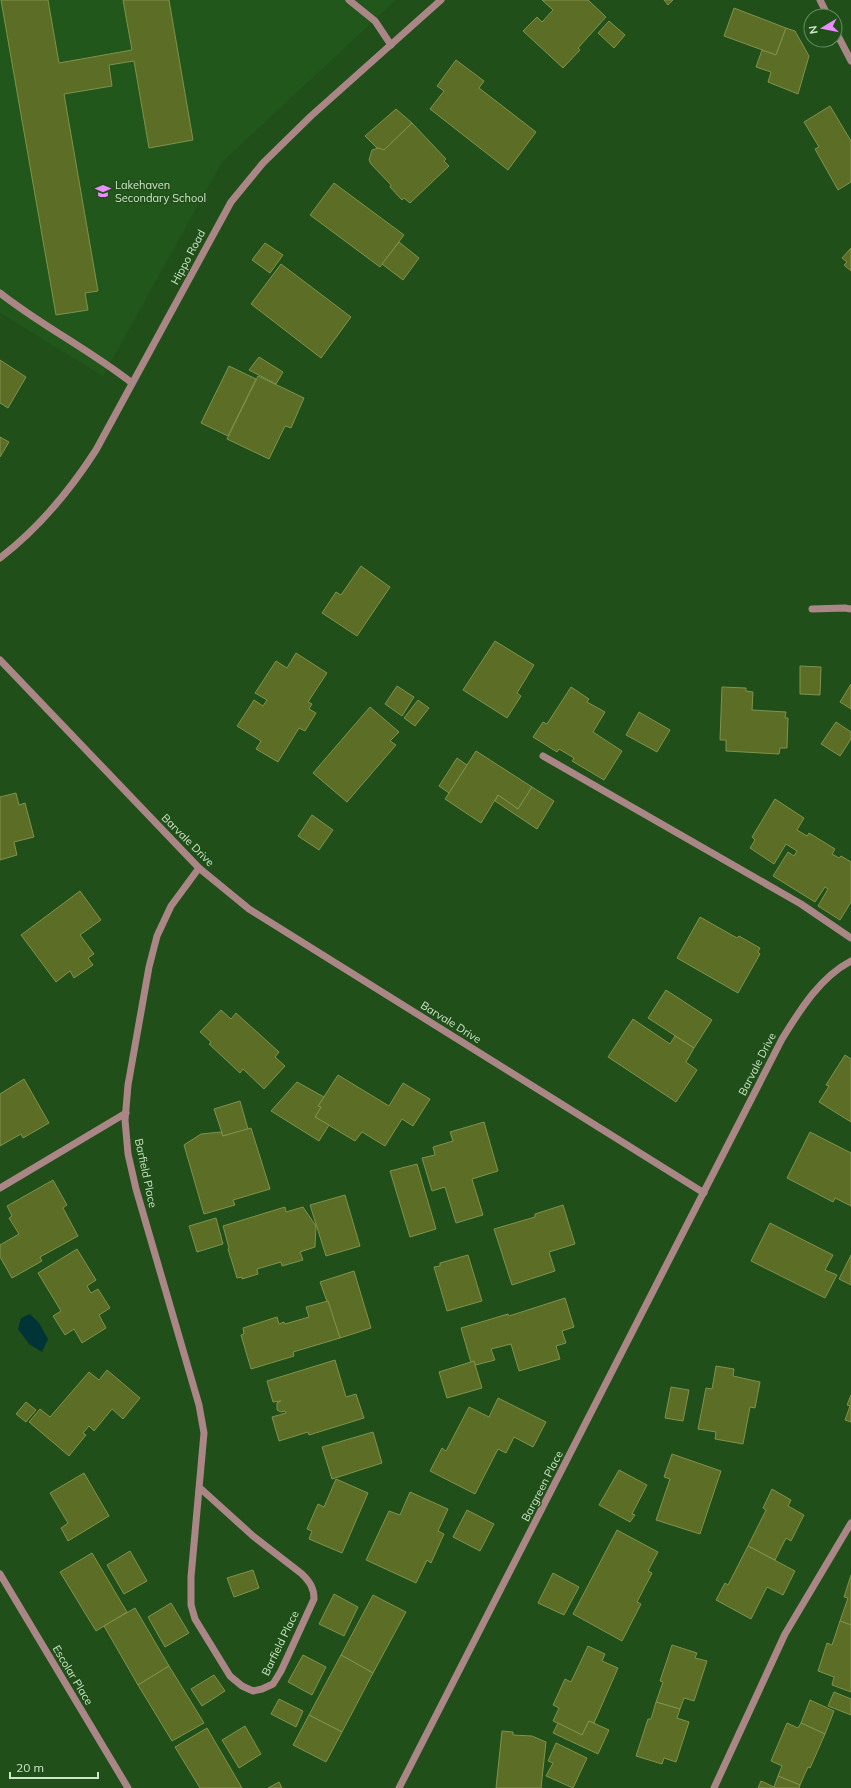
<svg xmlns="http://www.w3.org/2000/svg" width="851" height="1788" viewBox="0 0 851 1788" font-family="Mulish,sans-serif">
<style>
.built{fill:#22571b}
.water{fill:#013437}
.building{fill:#5c6d26;stroke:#80924d}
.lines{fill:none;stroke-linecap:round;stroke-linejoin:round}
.minor{stroke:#aa8786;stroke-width:7}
.labels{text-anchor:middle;stroke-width:3;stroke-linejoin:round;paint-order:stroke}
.poi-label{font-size:11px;fill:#cce6c8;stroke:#214f1a;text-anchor:start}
.street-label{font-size:11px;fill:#cce6c8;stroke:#214f1a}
</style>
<rect width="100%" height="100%" fill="#214f1a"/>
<!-- built -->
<polygon class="built" points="0,0 396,0 222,162 103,376 0,313"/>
<!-- water -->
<polygon class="water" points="30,1314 39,1323 48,1339 42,1352 29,1344 18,1329 21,1318"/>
<!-- building -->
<g class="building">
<polygon points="1,0 48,0 59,63 132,50 123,0 169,0 193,140 149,148 134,61 109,65 112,86 64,94 98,291 85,293 88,310 56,315"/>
<polygon points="542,0 588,0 606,17 578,48 580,50 563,68 523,31 537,17 542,22 553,10"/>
<polygon points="664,0 673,0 668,5"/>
<polygon points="734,8 786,28 776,55 724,36"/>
<polygon points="609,21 625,35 614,48 598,33"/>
<polygon points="786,28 795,31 809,56 798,94 768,82 771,72 756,67 762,50 776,55"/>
<polygon points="456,60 484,81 479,88 536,132 508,170 430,109 444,91 437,86"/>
<polygon points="830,106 851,141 851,182 838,190 815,149 819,147 804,122"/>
<polygon points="396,109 412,123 384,150 377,148 365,136"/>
<polygon points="412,123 446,159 444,161 449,166 410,203 404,198 402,200 390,187 391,185 371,164 369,160 372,150 378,148 384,150"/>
<polygon points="334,183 404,235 380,267 310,215"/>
<polygon points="399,242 419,258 403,280 382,264"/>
<polygon points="265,243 283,255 270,273 252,260"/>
<polygon points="851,248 851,271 844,265 847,262 842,258"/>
<polygon points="281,264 351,317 321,358 251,304"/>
<polygon points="259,357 283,372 276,384 249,370"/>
<polygon points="0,360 26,377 8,408 0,403"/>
<polygon points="229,366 256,379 228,436 201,423"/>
<polygon points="258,376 304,398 291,428 285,426 269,459 227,439"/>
<polygon points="0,437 9,442 0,457"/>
<polygon points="361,566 390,587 357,636 322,613 336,592 341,595"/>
<polygon points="495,641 534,665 517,693 521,696 507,718 463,690"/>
<polygon points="296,653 327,673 308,702 312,704 309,709 316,713 305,731 299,728 278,762 256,749 261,741 237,726 254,700 263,706 267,700 255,693 276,661 287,668"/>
<polygon points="800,666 821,667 820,695 800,694"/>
<polygon points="851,684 851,709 840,702"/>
<polygon points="397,686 414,697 402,716 385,704"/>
<polygon points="571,687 589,699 587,702 605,712 593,732 622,751 604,780 572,761 574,758 559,749 557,752 533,737 543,722 547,724"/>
<polygon points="722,687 746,688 746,691 753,692 752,710 786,712 785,718 788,718 787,748 780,748 779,754 726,751 726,740 720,740"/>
<polygon points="418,700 429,708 415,726 404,718"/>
<polygon points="370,707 399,732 390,741 396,745 347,802 313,773"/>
<polygon points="639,712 670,730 657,752 626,735"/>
<polygon points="836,722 851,732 851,739 840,756 821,744"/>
<polygon points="476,751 532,787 518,809 498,795 481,823 445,799"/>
<polygon points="457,758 467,765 449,793 439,786"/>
<polygon points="532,787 554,801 537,829 495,801 498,795 518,809"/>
<polygon points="16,793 19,805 25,803 34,837 14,842 17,855 0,860 0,797"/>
<polygon points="775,799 804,818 797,830 807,836 809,833 835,849 832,854 839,858 841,856 851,862 851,902 840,920 818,906 828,889 825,887 815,902 773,876 788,852 794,856 797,851 786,844 774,864 750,848 755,840 752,837"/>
<polygon points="312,815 333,830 319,850 298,836"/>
<polygon points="80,891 101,920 80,935 94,954 88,958 93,965 74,978 70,971 56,982 21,935"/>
<polygon points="700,917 737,938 739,936 760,948 758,952 760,954 738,993 677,958"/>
<polygon points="666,990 712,1020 694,1048 648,1018"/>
<polygon points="221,1010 231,1019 236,1013 279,1052 275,1057 285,1066 264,1089 243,1069 240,1073 209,1044 211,1042 200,1032"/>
<polygon points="633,1019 670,1044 675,1036 694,1048 686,1062 697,1070 676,1102 608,1057"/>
<polygon points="845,1055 851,1059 851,1122 819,1102 829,1086 826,1085"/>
<polygon points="338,1075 389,1106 403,1083 430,1099 413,1126 402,1119 385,1146 362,1132 355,1141 315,1117 321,1107 318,1106"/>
<polygon points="24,1079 49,1123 23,1138 21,1134 0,1146 0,1094"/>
<polygon points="297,1082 324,1097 318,1106 321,1107 315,1117 329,1125 319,1141 271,1111"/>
<polygon points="240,1101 248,1129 223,1136 214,1109"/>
<polygon points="484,1122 498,1171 472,1179 483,1215 456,1223 445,1187 432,1191 422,1158 435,1155 433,1147 453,1141 450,1132"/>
<polygon points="251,1128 270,1189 233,1200 235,1205 204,1214 184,1145 201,1134 221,1132 223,1136"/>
<polygon points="810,1132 851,1153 851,1206 835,1198 833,1202 787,1178"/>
<polygon points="417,1164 436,1229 410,1237 390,1171"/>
<polygon points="53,1180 67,1205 63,1208 78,1236 40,1257 42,1261 12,1278 0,1257 0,1245 19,1234 9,1218 12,1216 7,1206"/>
<polygon points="345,1195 360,1246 326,1256 310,1205"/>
<polygon points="563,1205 575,1244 549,1252 555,1271 512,1285 494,1229 535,1217 535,1214"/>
<polygon points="285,1207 286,1212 303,1207 316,1226 315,1247 300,1252 303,1260 282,1266 281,1262 257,1269 258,1274 242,1279 242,1277 237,1278 228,1249 229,1248 223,1226"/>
<polygon points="216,1218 223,1244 197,1252 189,1226"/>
<polygon points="770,1223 833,1255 825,1270 837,1275 825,1298 751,1261"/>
<polygon points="77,1249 96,1280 87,1286 91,1293 98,1289 110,1308 99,1315 106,1328 82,1343 74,1329 65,1335 53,1316 61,1311 38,1273"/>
<polygon points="468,1255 482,1301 447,1311 434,1267 440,1266 440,1263"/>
<polygon points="851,1255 851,1285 839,1279"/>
<polygon points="354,1271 371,1328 340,1338 320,1282"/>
<polygon points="565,1298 574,1327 562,1331 566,1343 556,1346 560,1359 519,1371 511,1344 491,1349 495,1360 472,1366 461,1328 508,1314 509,1316"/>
<polygon points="328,1301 340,1338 293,1352 294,1356 251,1369 241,1335 244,1334 243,1328 277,1317 279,1324 284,1322 285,1324 309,1317 306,1307"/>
<polygon points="335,1360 346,1397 356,1394 364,1418 309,1435 308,1432 279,1441 272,1417 286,1413 285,1411 281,1412 277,1410 277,1403 281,1401 273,1402 267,1381"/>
<polygon points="474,1361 482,1388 447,1398 439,1372"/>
<polygon points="716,1366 734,1369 733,1376 760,1382 755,1408 750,1407 743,1444 715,1439 716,1432 698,1429 706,1388 712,1389"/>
<polygon points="107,1370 140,1398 123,1419 112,1409 94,1431 89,1426 83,1433 86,1435 69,1456 29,1422 40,1409 50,1417 89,1372 99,1380"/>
<polygon points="671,1387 689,1390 683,1421 665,1418"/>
<polygon points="851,1395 851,1422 845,1420 850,1406 847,1405"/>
<polygon points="498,1398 546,1422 533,1447 514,1437 506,1453 498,1449 475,1494 430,1471 442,1448 446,1451 469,1407 489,1417"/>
<polygon points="26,1402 36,1410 26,1422 16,1414"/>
<polygon points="373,1432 382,1463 332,1479 322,1447"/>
<polygon points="672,1454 721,1471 700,1534 656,1520 670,1479 664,1477"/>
<polygon points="619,1470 647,1485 632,1514 635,1515 630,1522 599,1505"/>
<polygon points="84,1473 109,1516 68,1541 61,1528 68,1523 50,1493"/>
<polygon points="336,1479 368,1493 342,1553 309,1539 312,1531 307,1529 318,1504 324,1507"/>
<polygon points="772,1489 791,1500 788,1506 804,1515 791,1541 786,1538 775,1560 748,1546 766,1510 763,1508"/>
<polygon points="410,1492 448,1509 438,1531 444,1534 431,1563 427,1560 416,1583 366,1560 389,1511 400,1515"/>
<polygon points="467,1510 494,1524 480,1551 453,1537"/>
<polygon points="617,1530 658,1552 648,1571 652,1573 637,1602 641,1604 622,1641 573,1614"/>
<polygon points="748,1546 795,1571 783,1595 767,1587 751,1619 716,1600 725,1583 728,1585"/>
<polygon points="130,1551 147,1581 124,1594 107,1565"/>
<polygon points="92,1553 127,1612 96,1631 60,1572"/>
<polygon points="253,1570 259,1588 234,1597 227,1578"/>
<polygon points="553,1573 579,1587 564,1615 538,1603"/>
<polygon points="851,1575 851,1625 840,1621 848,1598 844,1597"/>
<polygon points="334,1594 358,1607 344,1636 319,1624"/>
<polygon points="373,1595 406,1612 373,1673 341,1655"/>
<polygon points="171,1603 189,1633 165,1647 148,1617"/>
<polygon points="135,1608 169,1666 138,1685 104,1626"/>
<polygon points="840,1621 851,1625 851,1692 832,1685 834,1677 818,1671 827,1643 832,1645"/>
<polygon points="672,1645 697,1653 695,1658 707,1661 694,1701 684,1698 680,1709 656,1702 663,1682 660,1681"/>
<polygon points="588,1646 605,1654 602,1661 618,1668 594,1723 589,1721 582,1735 553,1721 559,1708 553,1705 565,1679 571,1682"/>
<polygon points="303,1655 326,1667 312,1695 288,1682"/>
<polygon points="341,1655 373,1673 342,1732 309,1715"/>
<polygon points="169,1666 204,1723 172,1741 138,1685"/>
<polygon points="214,1675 225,1691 202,1706 191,1689"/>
<polygon points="834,1692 851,1699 851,1715 828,1706"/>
<polygon points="279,1699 303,1711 296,1727 271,1714"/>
<polygon points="810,1700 834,1711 825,1734 801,1723"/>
<polygon points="656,1702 680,1709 677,1718 689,1722 676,1762 664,1758 662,1764 636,1756 648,1719 651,1719"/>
<polygon points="309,1715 342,1732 326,1762 293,1745"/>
<polygon points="589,1721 609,1730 598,1754 553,1733 558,1723 582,1735"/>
<polygon points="787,1723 798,1728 801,1723 825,1734 810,1768 808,1767 800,1785 778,1776 782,1766 771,1761"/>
<polygon points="245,1726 261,1754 239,1768 222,1740"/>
<polygon points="207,1728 242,1788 200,1788 175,1747"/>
<polygon points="502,1731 513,1732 513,1735 532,1736 546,1742 541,1788 496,1788"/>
<polygon points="556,1743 587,1758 573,1788 546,1776 553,1763 548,1761"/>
<polygon points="778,1776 800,1785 799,1788 758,1788 761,1781 774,1787"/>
<polygon points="279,1782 282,1788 268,1788"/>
</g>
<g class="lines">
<!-- minor -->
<g class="minor">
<polyline points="349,0 375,21 391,45"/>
<polyline points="820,0 828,16"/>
<polyline points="835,30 851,61"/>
<path d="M0 293C42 326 90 350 132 383"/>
<path d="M0 558C39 528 69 492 96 450L231 202 263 163 311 116 441 0"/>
<polyline points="812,609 845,608 851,609"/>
<polyline points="0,660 199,868 249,909 704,1193"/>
<polyline points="543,756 801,904 851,938"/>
<path d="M199 868 171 906 157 936 149 967 128 1085 125 1120 128 1154 136 1189 199 1405 204 1433 191 1577V1605L195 1619 230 1676 242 1686 253 1691 262 1689 273 1684 281 1671 314 1599C314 1588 310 1582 302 1574L253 1536 200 1488"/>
<polyline points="0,1188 126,1113"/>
<polyline points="0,1574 128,1788"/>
<path d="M399 1788 782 1039C800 1010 820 977 851 961"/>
<polyline points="714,1788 785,1634 851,1523"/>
</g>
</g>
<!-- icons -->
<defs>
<symbol id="school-bare" viewBox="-9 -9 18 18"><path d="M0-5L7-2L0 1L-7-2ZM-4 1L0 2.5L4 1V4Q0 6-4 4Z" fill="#eb8dfc" stroke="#214f1a" stroke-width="2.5" paint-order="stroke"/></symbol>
</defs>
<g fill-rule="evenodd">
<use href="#school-bare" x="92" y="180" width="22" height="22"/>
</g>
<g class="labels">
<!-- poi labels -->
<g class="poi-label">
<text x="115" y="189">Lakehaven<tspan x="115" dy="13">Secondary School</tspan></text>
</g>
<!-- street labels -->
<g class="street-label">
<text transform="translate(188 257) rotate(-62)" y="4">Hippo Road</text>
<text transform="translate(188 840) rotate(45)" y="4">Barvale Drive</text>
<text transform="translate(451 1022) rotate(32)" y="4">Barvale Drive</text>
<text transform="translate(757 1064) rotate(-63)" y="4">Barvale Drive</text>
<text transform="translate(146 1173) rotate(78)" y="4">Barfield Place</text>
<text transform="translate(542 1486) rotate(-63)" y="4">Bargreen Place</text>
<text transform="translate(280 1643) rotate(-64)" y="4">Barfield Place</text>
<text transform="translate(73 1675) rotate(59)" y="4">Escolar Place</text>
</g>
</g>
<!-- north arrow -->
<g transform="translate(823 28) rotate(260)"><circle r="19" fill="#214f1a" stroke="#658b60"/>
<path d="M0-3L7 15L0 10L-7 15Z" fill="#eb8dfc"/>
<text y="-6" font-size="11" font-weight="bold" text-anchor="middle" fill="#cce6c8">N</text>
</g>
<!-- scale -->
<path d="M10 1772v6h88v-6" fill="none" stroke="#cce6c8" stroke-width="2"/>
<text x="16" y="1772" font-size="12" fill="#cce6c8" stroke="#214f1a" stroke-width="3" paint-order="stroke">20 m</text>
</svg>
